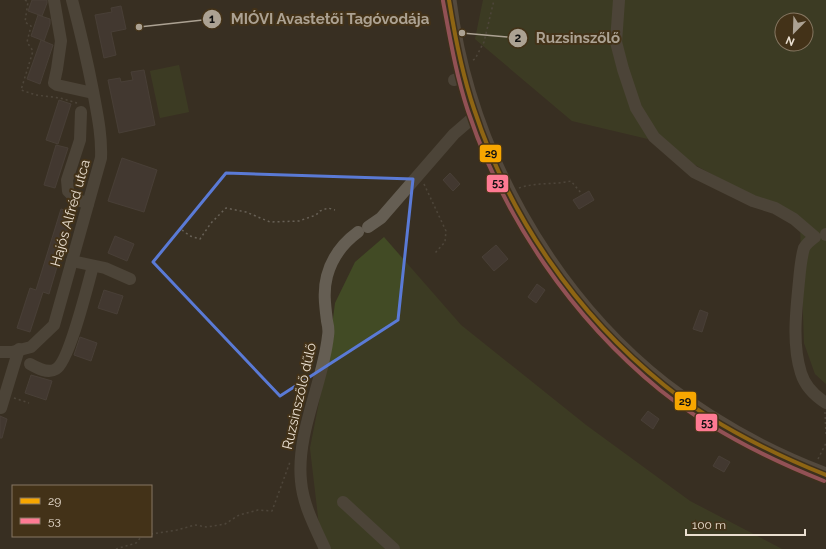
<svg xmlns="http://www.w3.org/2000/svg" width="826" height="549" viewBox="0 0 826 549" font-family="Raleway,sans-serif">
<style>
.green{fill:#424b25;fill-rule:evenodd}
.building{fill:#4e4342;stroke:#5c524f}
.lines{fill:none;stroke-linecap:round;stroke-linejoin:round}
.path{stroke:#686157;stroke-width:1.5;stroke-dasharray:2 3;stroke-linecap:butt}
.minor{stroke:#655e53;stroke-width:12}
.major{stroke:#74685d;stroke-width:15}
.bus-1-casing{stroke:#433218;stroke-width:7}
.bus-2-casing{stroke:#433218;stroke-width:7}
.bus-1{stroke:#f7a600;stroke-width:4}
.bus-2{stroke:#fe7a93;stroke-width:4}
.marked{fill:none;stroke:#5a7ad6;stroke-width:3;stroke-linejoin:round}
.labels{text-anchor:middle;stroke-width:4;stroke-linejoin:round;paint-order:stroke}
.street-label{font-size:14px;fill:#eadfd0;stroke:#433218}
.leader{fill:none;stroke:#aca293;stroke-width:1.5}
.callout-dot{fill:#aca293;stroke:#433218;stroke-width:1.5}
.mark-label{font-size:12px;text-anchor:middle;font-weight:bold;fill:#111}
.callout-label{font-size:15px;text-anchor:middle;font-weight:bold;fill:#aca293;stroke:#433218;stroke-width:4;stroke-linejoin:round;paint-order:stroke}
.line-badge{stroke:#433218;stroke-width:1.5}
.pale-badge-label{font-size:11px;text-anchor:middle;font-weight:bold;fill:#111}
</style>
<rect width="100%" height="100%" fill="#393022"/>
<!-- green -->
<g class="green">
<path d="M483 0H826V384L815 374 804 343 800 223 648 139 572 121 475 39ZM782 20H806V44H782Z"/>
<polygon points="179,65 189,112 160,118 150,71"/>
<polygon points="384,237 461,325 586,425 690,501 782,549 325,549 321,542 310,448 328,357 335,303 355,262"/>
</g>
<!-- building -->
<g class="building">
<polygon points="32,0 47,0 47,3 42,16 28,11"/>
<polygon points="121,6 126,29 111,32 116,55 104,58 95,15 112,12 111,8"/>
<polygon points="38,15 50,19 50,24 44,41 31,36"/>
<polygon points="41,40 53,45 40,84 27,79"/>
<polygon points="144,70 155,125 119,133 108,80 120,78 121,82 133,80 131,72"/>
<polygon points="59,100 71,104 58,144 46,140"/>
<polygon points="56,145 68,148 55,188 44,185"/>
<polygon points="122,158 157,170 144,212 108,201"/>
<polygon points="450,173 460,184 453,191 443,180"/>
<polygon points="589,191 594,200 579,209 573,200"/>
<polygon points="61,209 73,213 49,294 43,292 30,332 17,328 30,288 36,290"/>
<polygon points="115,236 134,244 127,261 108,253"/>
<polygon points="496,245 508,259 494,271 482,257"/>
<polygon points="537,284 545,290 536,303 528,297"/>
<polygon points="104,290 123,296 117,314 98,308"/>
<polygon points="700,310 708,313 702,332 693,329"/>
<polygon points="80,337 97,343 91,361 74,355"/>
<polygon points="31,375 52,381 46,400 25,393"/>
<polygon points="648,411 659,419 653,429 641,420"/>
<polygon points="0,416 7,419 2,438 0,438"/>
<polygon points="719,456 730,462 724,472 713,466"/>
</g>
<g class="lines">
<!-- path -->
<g class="path">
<polyline points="25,0 28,2 25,22 31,26 27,42 33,51 21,90 36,95 60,98 77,103"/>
<polyline points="473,60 475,59 484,42 494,0"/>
<polyline points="424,184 446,231 445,242 435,253"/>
<path d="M519 188C536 182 554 185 571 181L581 193"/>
<polyline points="182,230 190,236 200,239 211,223 226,208 246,212 270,222 299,221 316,215 320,211 328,208 335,210"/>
<polyline points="14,398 29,403"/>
<polyline points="825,412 826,437"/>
<polyline points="818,459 826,443"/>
<polyline points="151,534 177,530 195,525 207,527 225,524 239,515 258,510 272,511 290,462"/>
<polyline points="116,549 136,543 142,536"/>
</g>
<!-- minor -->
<g class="minor">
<polyline points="54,0 61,41 57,69 54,83 57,85 93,93"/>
<path d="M619 0 616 42 623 69 636 108 654 137 694 172 753 201 775 208 794 219 815 237C811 240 806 244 804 248 801 258 800 270 799 281 796 312 792 344 801 373 805 386 815 396 826 403"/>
<polyline points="454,80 464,77"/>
<polyline points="81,112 80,140 67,180 68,191 76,199 88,204"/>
<polyline points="368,227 381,218 454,134 476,115"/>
<polyline points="826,234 826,235"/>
<polyline points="72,261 105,268 130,279"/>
<path d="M0 352H12L31 347 54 325 101 158C102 135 97 113 93 91 87 60 80 30 72 0"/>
<path d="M30 364C37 368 48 374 56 369 69 362 88 284 93 266"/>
<polyline points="1,408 19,349"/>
<polyline points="343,502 394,549"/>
<path d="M325 549C315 527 303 505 301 481 296 433 323 383 328 336 329 331 328 325 327 321 325 305 323 291 327 276 332 257 343 243 358 232"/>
</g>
<!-- major -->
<path class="major" d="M449 0C467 147 548 293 664 385 713 423 768 453 826 475"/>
<defs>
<path id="bus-1" d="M449 0C455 37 462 74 474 109 509 216 576 314 664 385 712 424 769 452 826 475"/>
<path id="bus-2" d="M443 1C450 38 456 75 468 111 504 219 572 318 660 390 709 429 766 458 824 481"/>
</defs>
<!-- bus-1 casing -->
<use href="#bus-1" class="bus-1-casing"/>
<!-- bus-2 casing -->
<use href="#bus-2" class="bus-2-casing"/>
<!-- bus-1 -->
<use href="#bus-1" class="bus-1"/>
<!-- bus-2 -->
<use href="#bus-2" class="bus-2"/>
</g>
<!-- marked area -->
<path d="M0 0H826V549H0ZM226 173 413 179 398 320 280 396 153 262Z" fill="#393022" fill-opacity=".55" fill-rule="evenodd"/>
<path class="marked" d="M226 173 413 179 398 320 280 396 153 262Z"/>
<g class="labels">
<!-- street labels -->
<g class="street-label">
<text transform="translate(70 213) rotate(-74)" y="5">Hajós Alfréd utca</text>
<text transform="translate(299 396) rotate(-77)" y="5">Ruzsinszőlő dűlő</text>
</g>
</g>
<!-- callouts -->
<path class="leader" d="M139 27L212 19M462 33L518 38"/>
<g class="callout-dot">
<circle cx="139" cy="27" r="4"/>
<circle cx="462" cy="33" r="4"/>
<circle cx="212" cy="19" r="10"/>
<circle cx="518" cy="38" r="10"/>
</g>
<g class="mark-label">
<text x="212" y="23">1</text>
<text x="518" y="42">2</text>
</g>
<g class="callout-label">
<text x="330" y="24">MIÓVI Avastetői Tagóvodája</text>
<text x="578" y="43">Ruzsinszőlő</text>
</g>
<g class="line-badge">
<rect x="479" y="144" width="23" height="19" rx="4" fill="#f7a600"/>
<rect x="486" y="174" width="23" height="19" rx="4" fill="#fe7a93"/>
<rect x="674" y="391" width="23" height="20" rx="4" fill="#f7a600"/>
<rect x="695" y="413" width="23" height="19" rx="4" fill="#fe7a93"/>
</g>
<g class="pale-badge-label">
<text x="491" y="157">29</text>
<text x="498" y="187">53</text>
<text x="685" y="405">29</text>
<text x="707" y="427">53</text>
</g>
<!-- legend -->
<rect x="12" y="485" width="140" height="52" fill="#433218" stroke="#867762"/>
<rect x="20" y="498" width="20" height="6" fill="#f7a600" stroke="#867762"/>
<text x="48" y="505" font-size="12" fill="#eadfd0">29</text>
<rect x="20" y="518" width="20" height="6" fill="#fe7a93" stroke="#867762"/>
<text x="48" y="525" font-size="12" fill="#eadfd0">53</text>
<!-- north arrow -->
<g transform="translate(794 32) rotate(203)"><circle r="19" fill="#433218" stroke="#867762"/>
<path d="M0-3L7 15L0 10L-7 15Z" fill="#aca293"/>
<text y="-6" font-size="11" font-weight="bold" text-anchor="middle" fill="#eadfd0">N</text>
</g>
<!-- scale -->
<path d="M686 529v6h119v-6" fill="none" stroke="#eadfd0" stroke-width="2"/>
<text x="692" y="529" font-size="12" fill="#eadfd0" stroke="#433218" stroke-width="3" paint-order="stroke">100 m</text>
</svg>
